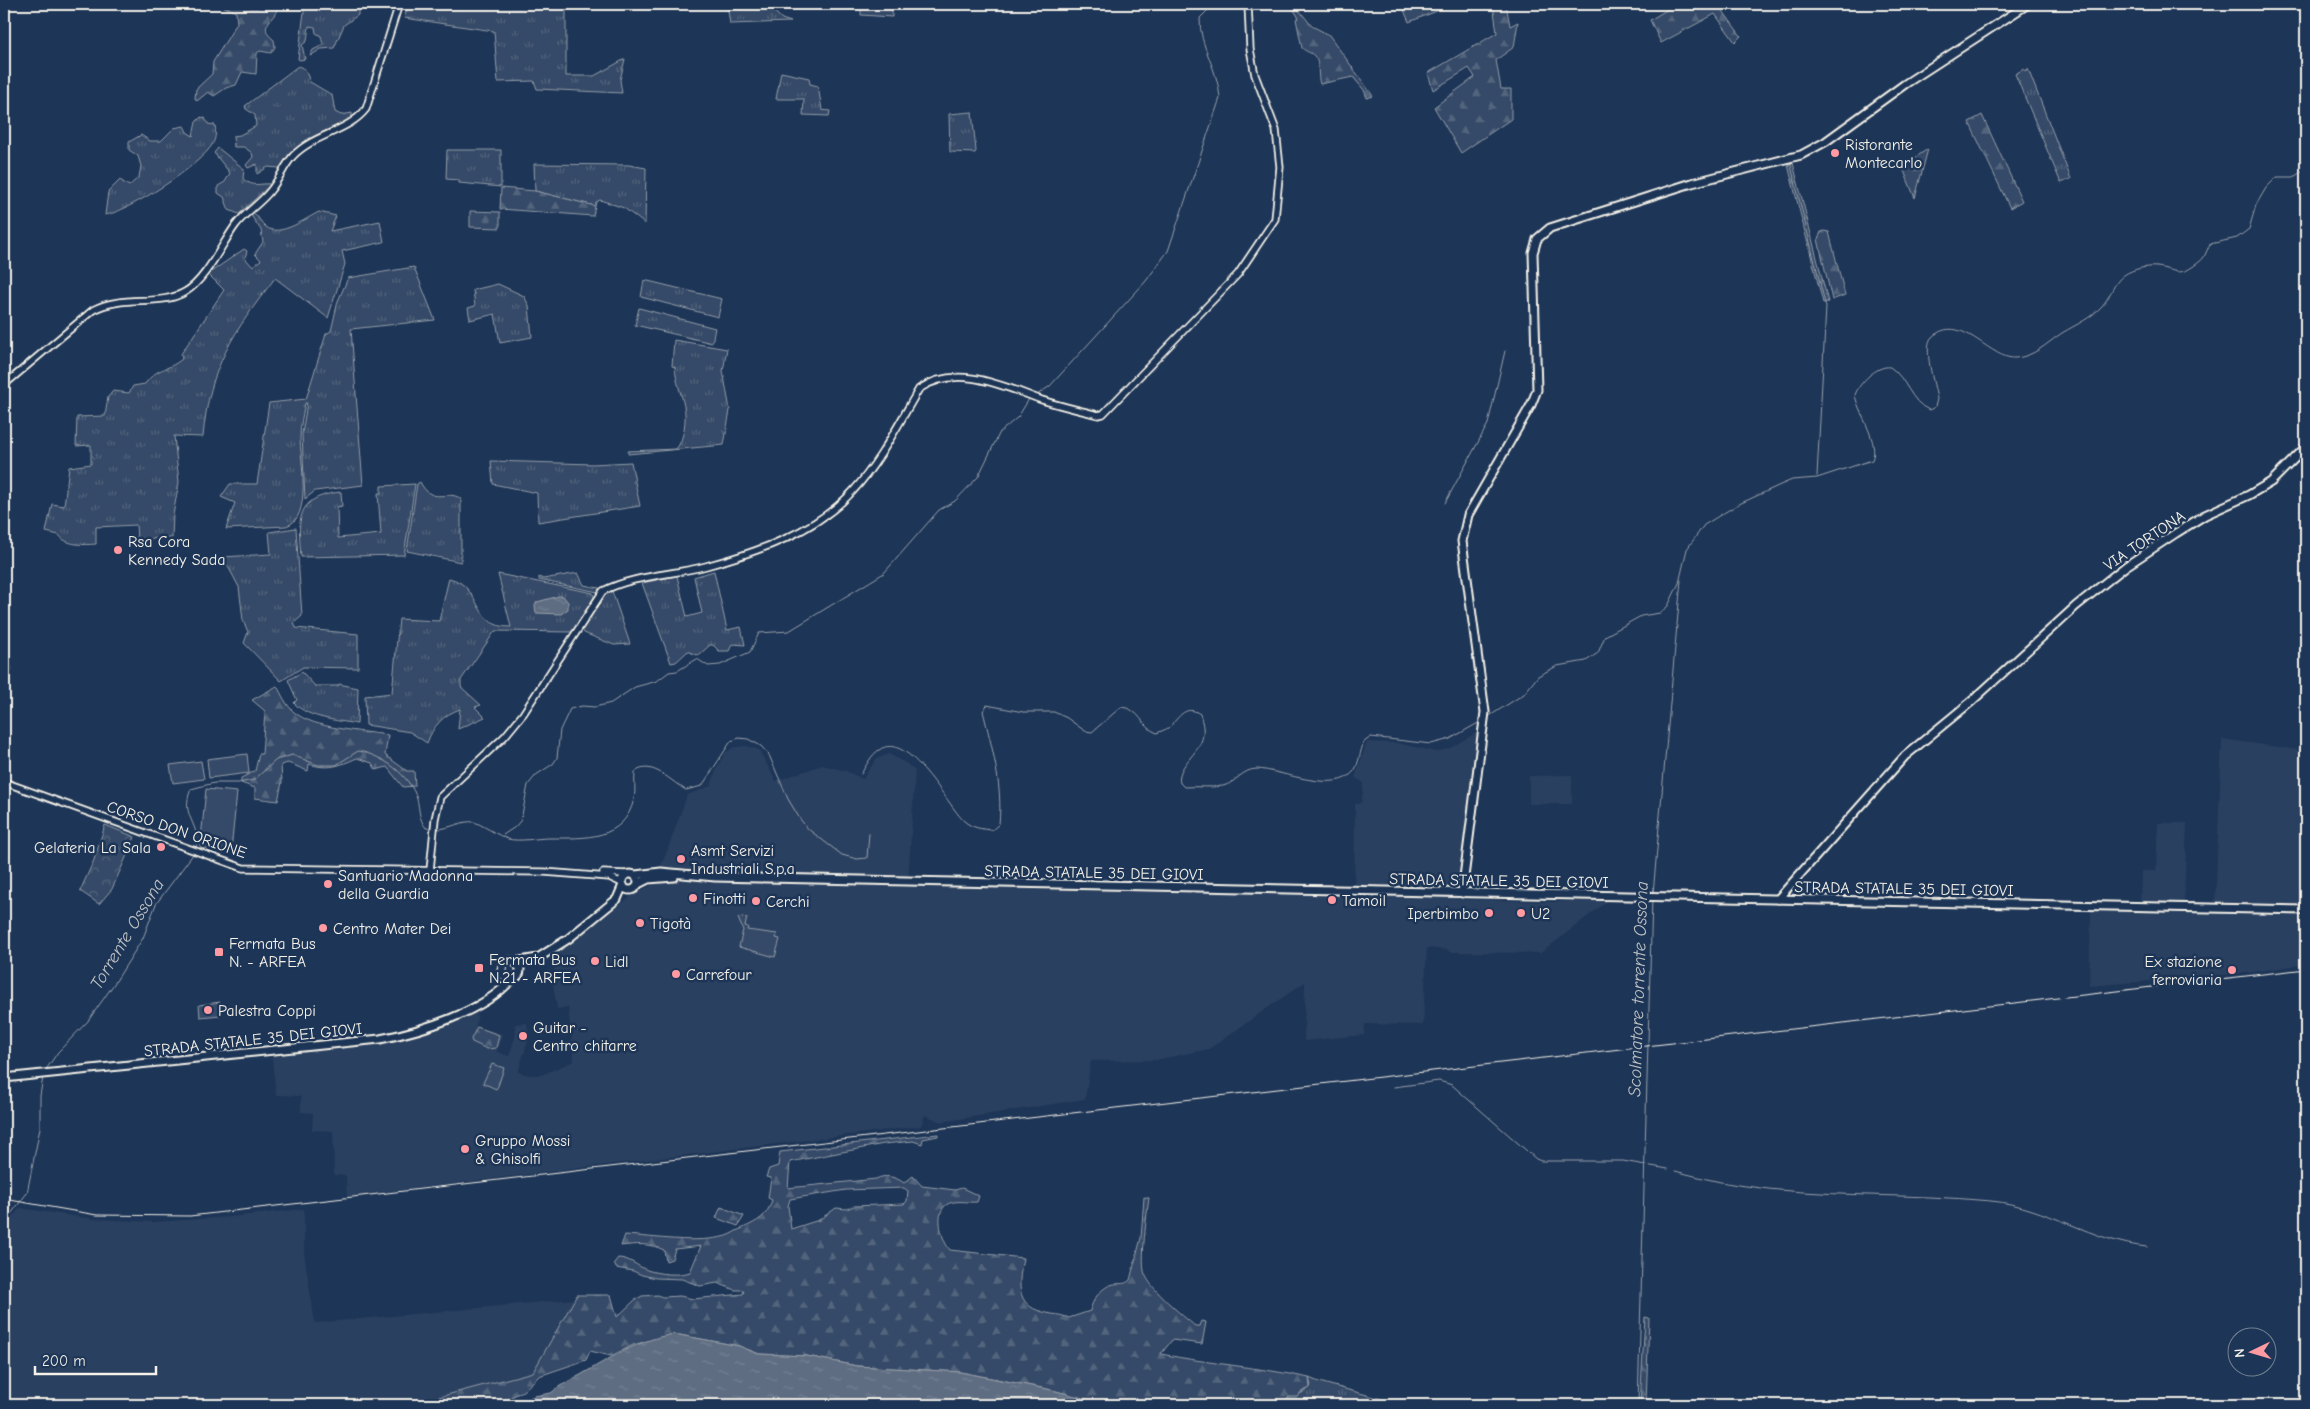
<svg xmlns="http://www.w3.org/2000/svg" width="2310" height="1409" viewBox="0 0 2310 1409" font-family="'Comic Neue',sans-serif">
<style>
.built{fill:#2a4060}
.grass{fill:url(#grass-tufts);stroke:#949ea8}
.forest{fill:url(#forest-firs);stroke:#949ea8;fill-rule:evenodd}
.park{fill:url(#park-crowns);stroke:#949ea8}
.garden{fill:#354a67;stroke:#949ea8}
.water{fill:url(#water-ripples);stroke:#9aa2ab}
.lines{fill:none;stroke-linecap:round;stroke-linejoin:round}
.stream{stroke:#9aa2ab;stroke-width:1}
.minor-casing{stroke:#f4f1e8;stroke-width:9}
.major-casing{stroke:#f4f1e8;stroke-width:11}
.minor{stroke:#1d3557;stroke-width:5.5}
.major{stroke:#1d3557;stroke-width:7}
.rail{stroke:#f4f1e8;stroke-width:1}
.poi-dot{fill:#ff9aa2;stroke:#1d3557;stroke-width:2}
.labels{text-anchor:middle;stroke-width:5;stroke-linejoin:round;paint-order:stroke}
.poi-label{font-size:16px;fill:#f4f1e8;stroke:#1d3557;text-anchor:start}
.street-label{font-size:16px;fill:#f4f1e8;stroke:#1d3557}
.water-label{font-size:18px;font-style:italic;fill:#c0c3c4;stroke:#1d3557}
</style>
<defs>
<pattern id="grass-tufts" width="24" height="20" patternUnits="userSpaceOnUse" patternTransform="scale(1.25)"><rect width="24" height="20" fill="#354a67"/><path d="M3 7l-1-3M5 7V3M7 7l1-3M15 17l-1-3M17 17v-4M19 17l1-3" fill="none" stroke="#53657d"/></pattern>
<pattern id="forest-firs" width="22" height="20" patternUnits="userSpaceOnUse" patternTransform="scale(1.25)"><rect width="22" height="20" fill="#354a67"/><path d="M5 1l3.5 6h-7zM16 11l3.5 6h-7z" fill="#53657d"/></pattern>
<pattern id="park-crowns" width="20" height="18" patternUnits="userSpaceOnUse" patternTransform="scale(1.25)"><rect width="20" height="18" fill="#354a67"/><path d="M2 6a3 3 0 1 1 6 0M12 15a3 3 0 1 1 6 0" fill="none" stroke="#53657d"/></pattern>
<pattern id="water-ripples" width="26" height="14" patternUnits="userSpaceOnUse" patternTransform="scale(1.25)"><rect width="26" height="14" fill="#5e6d82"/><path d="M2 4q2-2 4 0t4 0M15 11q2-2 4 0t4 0" fill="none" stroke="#768294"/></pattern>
</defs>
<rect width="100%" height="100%" fill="#1d3557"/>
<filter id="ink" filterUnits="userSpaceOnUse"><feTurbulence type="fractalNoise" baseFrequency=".02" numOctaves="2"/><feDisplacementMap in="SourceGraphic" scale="10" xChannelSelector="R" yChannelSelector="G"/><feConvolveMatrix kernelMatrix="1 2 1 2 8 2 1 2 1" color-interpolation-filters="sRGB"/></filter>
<g filter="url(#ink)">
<!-- built -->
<g class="built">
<polygon points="1481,730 1458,899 1553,902 1610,899 1541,953 1449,952 1448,950 1427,948 1423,1025 1365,1024 1364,1035 1304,1041 1305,982 1209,1049 1156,1060 1091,1061 1085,1099 941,1122 925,1115 921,1126 347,1197 346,1175 334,1175 333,1131 312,1130 313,1113 301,1112 301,1096 276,1095 271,1051 406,1034 479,1003 476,1026 502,1034 497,1052 509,1056 516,1034 515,1024 527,1023 529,1038 518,1072 528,1075 541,1075 574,1061 568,1007 557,1009 553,984 556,952 637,892 652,885 666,854 687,795 711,786 717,768 725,753 734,747 747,746 759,750 776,781 822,765 846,771 863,779 876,759 889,754 907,764 915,771 908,884 1354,893 1355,804 1361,803 1363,792 1363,782 1355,778 1367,742 1397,743 1437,752 1450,748"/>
<polygon points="2222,739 2306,751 2306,964 2246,973 2089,986 2091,909 2140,908 2141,871 2156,871 2158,823 2187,823 2184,904 2215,904"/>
<polygon points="1572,775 1572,804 1529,804 1529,776"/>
<polygon points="20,1208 93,1219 154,1222 230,1217 304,1209 304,1252 315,1323 575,1299 533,1372 409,1405 4,1405 4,1227"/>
</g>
<!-- grass -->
<g class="grass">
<polygon points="305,4 360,4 358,7 358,15 344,25 334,48 321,49 310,56 313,50 323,45 321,36 316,33 315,27 309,26 307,41 302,45 305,59 300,60 298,59"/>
<polygon points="409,4 566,4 566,76 594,76 625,59 620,80 622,93 537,89 534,81 498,82 494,31 404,18"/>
<polygon points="727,4 766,4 782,19 791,22 730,24"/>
<polygon points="861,4 892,4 892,17 861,15"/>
<polygon points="298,66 305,69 310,82 332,95 335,112 341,115 352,113 352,117 347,121 306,140 279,168 268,167 257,174 257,164 248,168 246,165 253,157 252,153 244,147 234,147 233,136 240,135 256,126 255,115 246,109 245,106"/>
<polygon points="2024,69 2025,71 2028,69 2071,179 2061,183 2015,74"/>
<polygon points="781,72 809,78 810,84 818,86 822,110 830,111 829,116 803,115 804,99 776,99"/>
<polygon points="972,112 976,151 975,153 950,152 949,114"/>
<path d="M201 117 205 118 208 124 215 125C216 130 216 138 213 143 203 164 128 212 105 215L108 192 120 180 129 186 139 177 141 166 138 156 129 150V142L141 135 150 141H161L174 128 184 126 187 132 193 136 196 122Z"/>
<path d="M218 148 244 169 243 179C254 188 259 183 271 184L239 214 229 210 224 197 218 193V186L225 182 230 173 214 153Z"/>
<polygon points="447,150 501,150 501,187 459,183 459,180 446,179"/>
<polygon points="534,164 629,165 646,168 645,224 624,208 600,200 596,202 595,206 535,191"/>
<path d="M253 212C258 216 261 223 266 227 280 238 306 218 319 212L336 216 330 231 380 221 384 242 342 251 345 264 328 318 275 278C234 332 209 366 203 437L174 436 179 482 173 515 172 538 137 539 136 525 96 527V544C85 545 66 546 59 535L46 532 52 504 64 506 69 467 91 464V445L76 446 77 417 105 416 108 397 113 391 129 393 133 386 145 384C158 366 166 372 182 359L181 354 224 290 208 274 244 249 247 251 245 258 252 266 261 260 255 254 263 242 261 230 250 214Z"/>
<path d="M414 267 435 320 351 329 363 485 315 491 305 499 302 434 307 403H305C303 413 300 425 300 437 300 458 313 519 286 526L226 529 235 503 221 497 230 484H257L269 403 306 399 326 334 331 331 338 301 348 278Z"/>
<polygon points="644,280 722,299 718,317 641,297"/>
<polygon points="498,284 524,296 529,306 532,337 500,343 495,314 470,320 468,308 475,306 473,290"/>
<polygon points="639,308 715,328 712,343 635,325"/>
<path d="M674 340 727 349 723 371 730 410 724 445 628 454V451L676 449C684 441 687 417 684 406 681 392 676 382 675 367L672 366Z"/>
<polygon points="491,461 593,464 631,462 640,506 538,522 537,493 493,484"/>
<path d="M420 482C433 507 447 488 461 499V562L407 551 417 484Z"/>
<path d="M415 484 404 555 301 557C298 519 295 497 341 492L342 506 337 507 338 538 381 534 378 493H381V486Z"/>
<polygon points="296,528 302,616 294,623 296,628 358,634 358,668 303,667 281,681 244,643 248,632 243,620 239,587 223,557 271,554 269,532"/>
<polygon points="714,571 727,630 741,627 745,645 732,644 729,651 719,651 713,645 710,645 700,654 696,655 688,651 676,662 671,663 642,583 677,576 687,617 702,613 694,577"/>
<polygon points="578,573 584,585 599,588 598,592 539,580 539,577 543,579"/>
<path d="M498 574 593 593 594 597 574 632 495 631 461 680V687L481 705 475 707 485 717 458 729 460 709C443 715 433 726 427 743L410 732 366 725 365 696 392 693 399 619 439 621 449 578C483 586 472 628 511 627Z"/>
<polygon points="612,591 630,644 614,645 584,633 582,629 601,598"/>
<path d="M302 672 315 686H338L339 684 358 688 357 724C337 720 309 719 294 703L297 700 288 680Z"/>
<path d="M1309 1378 1319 1382 1404 1405H1282L1288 1397C1296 1396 1305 1393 1311 1386Z"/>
</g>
<!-- forest -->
<g class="forest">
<path d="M218 4H283L279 6C275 20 256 26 274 40L275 47 271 53 260 51 257 53 256 74 242 72 236 85 226 88 214 96 208 92 197 101 195 98 196 89 212 74 213 62 237 23 236 12Z"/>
<path d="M1290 4H1294L1312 26 1329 35 1373 96 1367 98 1364 90 1353 77 1320 84C1317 75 1320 63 1315 57 1313 53 1306 52 1302 48L1296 19 1299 18Z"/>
<polygon points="1416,4 1439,4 1437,11 1409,22 1404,10"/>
<polygon points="1493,4 1506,4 1510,26 1518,22 1514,47 1496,60 1501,89 1511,89 1511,119 1461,153 1434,107 1475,77 1469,68 1433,90 1428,73 1497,33"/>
<polygon points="1676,4 1718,4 1741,36 1735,42 1715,14 1661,43 1650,20"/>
<polygon points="1982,115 2022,201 2010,208 1969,122"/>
<polygon points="1928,149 1915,198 1902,166"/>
<polygon points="1793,163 1828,302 1823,303 1788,165"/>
<polygon points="501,188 535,191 595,206 593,216 500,209"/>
<polygon points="470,211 500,212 500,228 470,227"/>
<polygon points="1825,231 1829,232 1845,295 1832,300 1818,239 1821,232"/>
<path d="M277 686C282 695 286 705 294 712 314 729 362 731 388 735L385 755 407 771H414L415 786 403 787 387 767 376 770 372 763 357 758C339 766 328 770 309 764L308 771 288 763 281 765 282 782 278 801 255 798V788L241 783V778L255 771 259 754H262L265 711 252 700Z"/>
<polygon points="477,1027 499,1035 496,1048 487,1049 472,1042 471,1039"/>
<polygon points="492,1064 504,1068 498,1086 496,1089 483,1083"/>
<path d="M938 1134V1136L923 1139 922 1144 913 1141 884 1144 790 1162 788 1188 876 1179C885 1174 896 1177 904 1183L913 1176 922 1186 955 1190 962 1188 979 1196 977 1202C968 1203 954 1199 946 1205 934 1214 942 1241 950 1250L1023 1258C1019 1281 1014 1305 1043 1312 1053 1315 1060 1314 1069 1318L1090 1311C1092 1300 1102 1286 1114 1284 1121 1283 1125 1285 1130 1280L1141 1238 1144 1197 1149 1198C1147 1213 1140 1263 1145 1274 1151 1290 1182 1315 1195 1326H1199L1201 1321 1206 1322 1202 1344 1172 1340 1161 1354C1210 1364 1260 1367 1309 1378L1310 1388 1301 1392 1297 1397H1288L1282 1405H1109L1052 1390 960 1372 857 1366 807 1356 759 1354 739 1346 674 1334 633 1345 611 1356 590 1351 586 1360 539 1376 523 1391 496 1405H409L533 1372 577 1295H611L617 1317 635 1300 642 1296 658 1295 662 1297 680 1296 693 1299 743 1294 744 1290H735L717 1283 700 1286 682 1279 656 1278 642 1275 633 1271 616 1268 614 1263 618 1258C629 1258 637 1266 647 1270 659 1274 678 1276 690 1272L701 1246 675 1249 672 1259 666 1261 664 1250C649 1243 637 1244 621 1246L625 1235C655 1237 697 1244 726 1236 732 1234 737 1230 743 1228 758 1221 767 1217 772 1200L768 1198 771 1178 766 1177 769 1169 778 1166 780 1152ZM904 1188 908 1191 907 1201 904 1204 854 1206 847 1209 836 1208 819 1220 791 1229 788 1206 790 1199 846 1190Z"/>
<polygon points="721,1207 744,1216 738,1226 716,1218"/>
<polygon points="1645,1317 1649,1318 1646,1405 1640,1405"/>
</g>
<!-- park -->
<polygon class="park" points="105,825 135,837 112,889 99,904 80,891 94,860"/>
<!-- garden -->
<g class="garden">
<polygon points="247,754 249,773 209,778 207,759"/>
<polygon points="201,761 204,779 173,783 170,765"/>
<polygon points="206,789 237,792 231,850 200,848"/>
<polygon points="742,917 747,918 745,926 748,927 747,930 777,934 776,938 780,939 775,957 739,947 743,930 738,918"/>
<polygon points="220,1002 221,1015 200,1017 199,1005"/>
</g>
<!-- water -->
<g class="water">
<polygon points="559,596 563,596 568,602 568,609 561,614 536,613 535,605 537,602"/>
<path d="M674 1334 739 1346 759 1354 807 1356 857 1366 960 1372 1052 1390 1109 1405H515L534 1396 551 1393 560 1386C598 1367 630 1341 674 1334Z"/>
</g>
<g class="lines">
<!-- stream -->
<g class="stream">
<polyline points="1790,162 1826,307 1817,476"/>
<path d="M1037 395 1050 386 1146 281 1168 251 1220 98C1218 68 1199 47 1200 18L1214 4"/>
<polyline points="1445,503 1488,424 1505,351"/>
<path d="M1488 717 1524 694 1538 676 1557 666 1586 661 1598 653 1605 636 1641 616 1660 613 1668 606 1679 583 1687 549 1704 525 1737 505 1778 486 1792 480 1817 478 1872 460C1880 443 1859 415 1855 395 1859 383 1877 365 1890 367 1907 378 1910 402 1929 410L1935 407 1937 399C1935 386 1922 346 1932 337 1961 311 1989 359 2015 358 2034 357 2047 343 2062 333 2077 324 2090 319 2102 306 2111 296 2113 283 2124 275 2133 269 2146 266 2157 267 2175 269 2178 278 2195 265 2198 263 2202 260 2204 257 2206 253 2208 248 2210 244L2237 238 2249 229 2256 205 2266 188 2277 177H2294L2306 168"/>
<path d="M861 774C866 766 871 755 879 750 908 729 948 806 964 821 972 828 982 829 992 830L999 824C1003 785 992 748 983 711L987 705 1023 712H1054L1067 718 1085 731 1092 732 1121 707C1140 708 1142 728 1157 733 1161 731 1165 730 1168 728 1178 720 1184 703 1200 714 1203 723 1205 733 1201 742 1196 755 1176 768 1180 783L1184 787C1196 786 1211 788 1223 786 1236 783 1242 769 1257 769 1281 770 1336 795 1354 771 1359 764 1360 751 1364 742L1371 737 1431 744 1450 739 1480 722"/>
<path d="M437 829C450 829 462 820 474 822 479 823 499 836 508 839 519 842 538 838 550 838 585 838 624 841 634 799 636 791 634 781 635 772 652 759 671 782 686 790L702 786 731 741 739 738 748 739 761 746 769 755 788 799 800 819 808 829 842 855 857 859 867 858 869 833"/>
<polyline points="503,835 515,827 521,820 528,785 536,775 553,764 557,758 560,730 570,709 582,706 595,707 611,703 635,687 657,681 669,672 677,671 697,659 708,666 720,665 750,652 759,633 789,631 884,573 939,510 955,501 978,477 1000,432 1018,417 1029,399"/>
<path d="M196 849C202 823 179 817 191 789L214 783H238L254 780 276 760 292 755 318 765H336L358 751C382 755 410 775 417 799 420 810 418 818 426 828H431"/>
<polyline points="1653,894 1681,580"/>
<polyline points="45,1071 58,1052 88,1021 116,981 143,938 156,904 194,853"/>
<polyline points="1394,1087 1439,1081 1452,1085 1536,1159 1541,1161 1623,1161 1668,1169"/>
<path d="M1675 1171C1695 1176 1716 1182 1738 1185 1821 1198 1907 1193 1991 1201 2046 1206 2093 1242 2147 1247"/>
<polyline points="4,1223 27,1193 40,1128 40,1096 43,1077"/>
<polyline points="1638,1405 1652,898"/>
</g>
<defs>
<g id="minor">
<path d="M4 385 93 310C123 294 159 307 185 292 205 281 222 244 235 226 245 212 260 204 270 191 279 180 284 166 293 156 314 134 348 132 366 109L399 4"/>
<polyline points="4,655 7,668 4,685"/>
<polyline points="4,782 243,868 544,872 609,877 622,883"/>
<path d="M430 870 435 819 440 797 505 736 523 714 603 591C634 575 673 575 706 566 758 552 816 532 853 491 879 463 899 423 919 389 957 363 1003 386 1042 400 1060 406 1079 410 1098 415L1103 414 1238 274 1275 219 1280 167 1276 130 1255 75 1250 49 1248 4"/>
<polyline points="603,873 626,874"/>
</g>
<g id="major">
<circle cx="630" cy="882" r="8"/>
<polyline points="635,875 661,872 715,877 2306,910"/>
<polyline points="638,884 648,879 674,877"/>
<polyline points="1462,893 1485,712 1462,541 1468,515 1531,405 1537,390 1533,253 1537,239 1550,228 1692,183 1801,155 1825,142 1905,84 2028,4"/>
<polyline points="1778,899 1905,756 1972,701 2076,606 2126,566 2176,533 2205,515 2249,495 2271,482 2306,447"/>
<circle cx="511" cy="970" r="9"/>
<polyline points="514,962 538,958 568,939 617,899 623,885"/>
<path d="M4 1078 380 1039C421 1031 484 1012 512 979"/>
</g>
</defs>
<!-- minor casing -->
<use href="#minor" class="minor-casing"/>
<!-- major casing -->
<use href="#major" class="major-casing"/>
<!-- minor -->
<use href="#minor" class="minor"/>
<!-- major -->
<use href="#major" class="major"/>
<!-- rail -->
<polyline class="rail" points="4,1199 97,1215 190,1216 2306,969"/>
</g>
</g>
<!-- markers -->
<g class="poi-dot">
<circle cx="1835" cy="153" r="5"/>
<circle cx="118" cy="550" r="5"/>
<circle cx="161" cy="847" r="5"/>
<circle cx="681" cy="859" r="5"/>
<circle cx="328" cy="884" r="5"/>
<circle cx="693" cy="898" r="5"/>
<circle cx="1332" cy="900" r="5"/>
<circle cx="756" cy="901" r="5"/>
<circle cx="1489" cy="913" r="5"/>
<circle cx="1521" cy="913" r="5"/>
<circle cx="640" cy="923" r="5"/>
<circle cx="323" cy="928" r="5"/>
<rect x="214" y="947" width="10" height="10" rx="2.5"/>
<circle cx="595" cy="961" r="5"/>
<rect x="474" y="963" width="10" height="10" rx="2.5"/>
<circle cx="2232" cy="970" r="5"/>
<circle cx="676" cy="974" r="5"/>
<circle cx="208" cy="1010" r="5"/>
<circle cx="523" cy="1036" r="5"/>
<circle cx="465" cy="1149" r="5"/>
</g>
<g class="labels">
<!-- poi labels -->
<g class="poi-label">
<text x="1845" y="150">Ristorante<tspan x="1845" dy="18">Montecarlo</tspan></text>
<text x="128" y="547">Rsa Cora<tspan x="128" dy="18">Kennedy Sada</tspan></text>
<text x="151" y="853" text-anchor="end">Gelateria La Sala</text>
<text x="691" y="856">Asmt Servizi<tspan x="691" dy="18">Industriali S.p.a</tspan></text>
<text x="338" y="881">Santuario Madonna<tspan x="338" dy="18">della Guardia</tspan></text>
<text x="703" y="904">Finotti</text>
<text x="1342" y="906">Tamoil</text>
<text x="766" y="907">Cerchi</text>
<text x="1479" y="919" text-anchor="end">Iperbimbo</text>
<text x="1531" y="919">U2</text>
<text x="650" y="929">Tigotà</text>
<text x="333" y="934">Centro Mater Dei</text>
<text x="229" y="949">Fermata Bus<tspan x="229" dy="18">N. - ARFEA</tspan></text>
<text x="489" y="965">Fermata Bus<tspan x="489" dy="18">N.21 - ARFEA</tspan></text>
<text x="605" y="967">Lidl</text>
<text x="2222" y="967" text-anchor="end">Ex stazione<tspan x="2222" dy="18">ferroviaria</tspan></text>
<text x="686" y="980">Carrefour</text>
<text x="218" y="1016">Palestra Coppi</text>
<text x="533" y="1033">Guitar -<tspan x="533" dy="18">Centro chitarre</tspan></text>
<text x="475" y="1146">Gruppo Mossi<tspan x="475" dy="18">&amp; Ghisolfi</tspan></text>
</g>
<!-- street labels -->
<g class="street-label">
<text transform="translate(2144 540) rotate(-34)" y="6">VIA TORTONA</text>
<text transform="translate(177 829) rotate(19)" y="6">CORSO DON ORIONE</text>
<text transform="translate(1094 872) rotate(1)" y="6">STRADA STATALE 35 DEI GIOVI</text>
<text transform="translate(1499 880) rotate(1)" y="6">STRADA STATALE 35 DEI GIOVI</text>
<text transform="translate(1904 888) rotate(1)" y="6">STRADA STATALE 35 DEI GIOVI</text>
<text transform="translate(253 1039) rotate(-6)" y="6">STRADA STATALE 35 DEI GIOVI</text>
</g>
<!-- water labels -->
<g class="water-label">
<text transform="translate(127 934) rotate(-59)" y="6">Torrente Ossona</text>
<text transform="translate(1638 989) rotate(-88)" y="6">Scolmatore torrente Ossona</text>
</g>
</g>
<!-- margin -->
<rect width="2310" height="1409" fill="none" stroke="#1d3557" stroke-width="20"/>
<rect x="10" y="10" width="2290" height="1389" fill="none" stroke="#f4f1e8" stroke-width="2" filter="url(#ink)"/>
<!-- north arrow -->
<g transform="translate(2252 1352) rotate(265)"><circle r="24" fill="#1d3557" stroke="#738091"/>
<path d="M0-4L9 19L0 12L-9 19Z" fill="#ff9aa2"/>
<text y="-8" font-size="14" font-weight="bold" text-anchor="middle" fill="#f4f1e8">N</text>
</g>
<!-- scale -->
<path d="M35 1366v8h121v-8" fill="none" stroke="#f4f1e8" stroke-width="2.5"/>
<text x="42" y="1366" font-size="15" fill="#f4f1e8" stroke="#1d3557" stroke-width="4" paint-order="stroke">200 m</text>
</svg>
